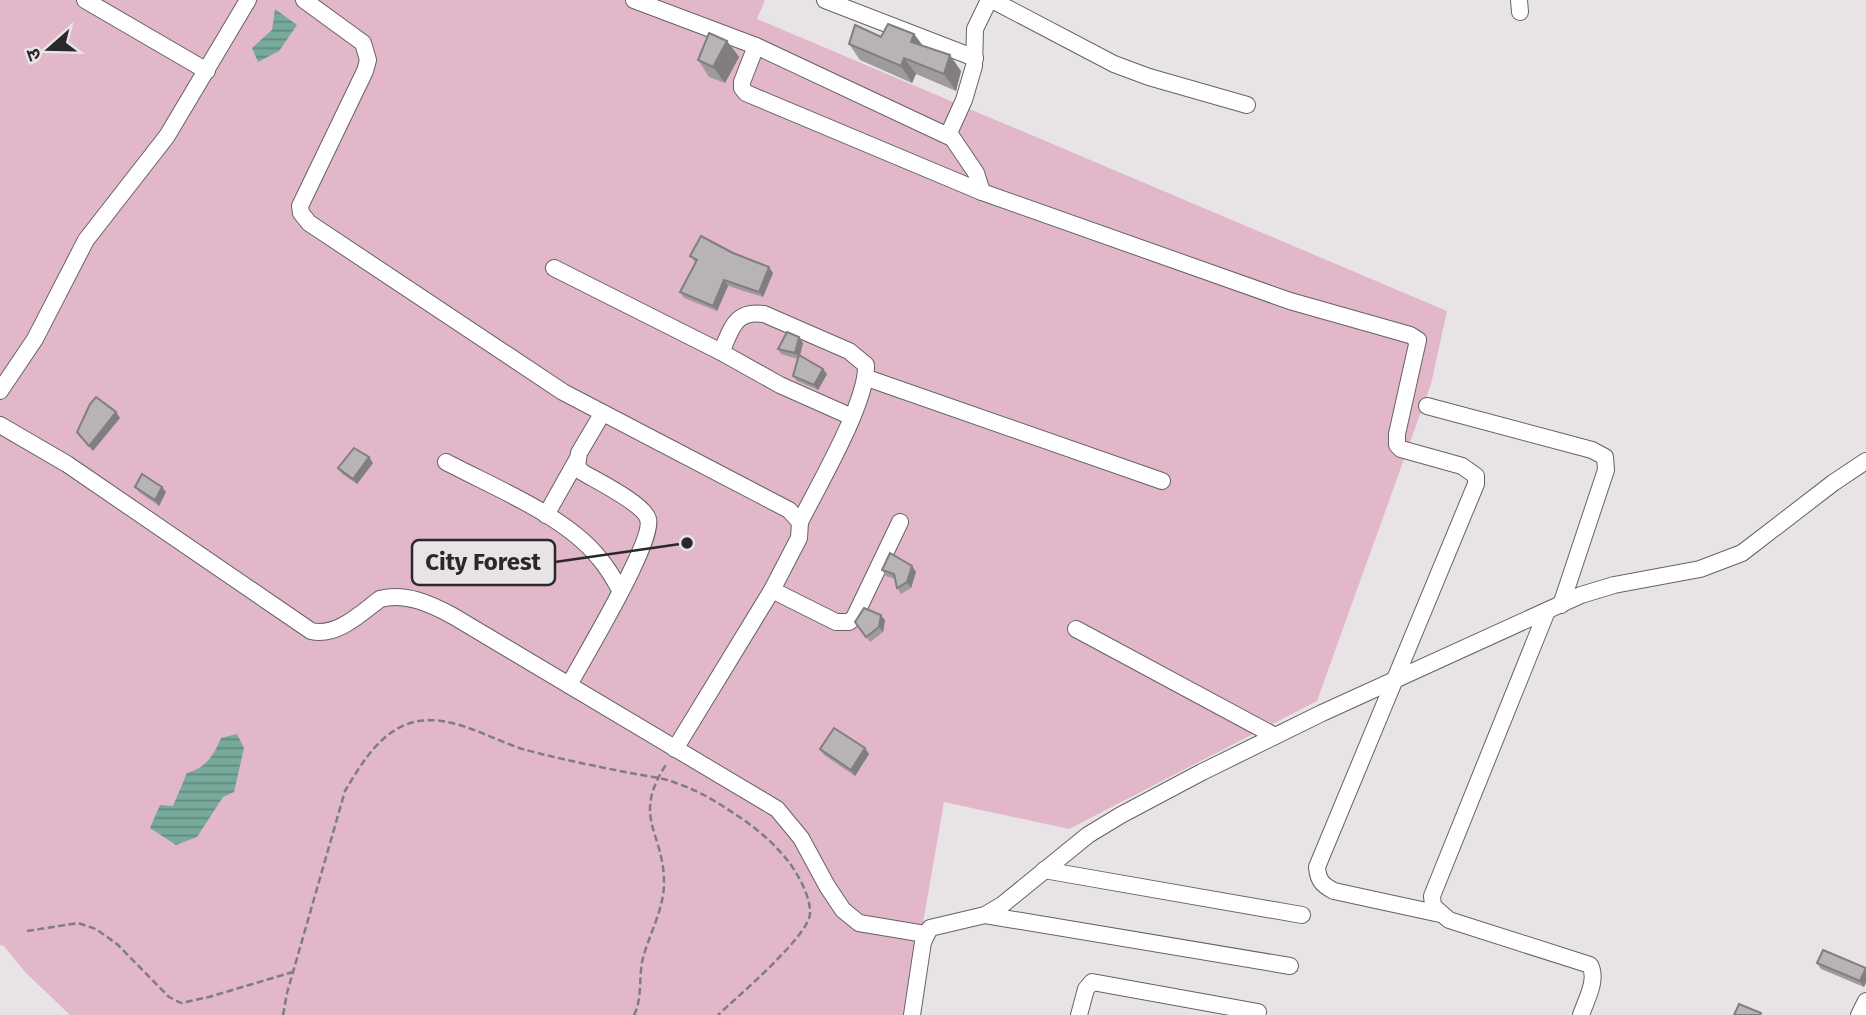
<svg xmlns="http://www.w3.org/2000/svg" width="1866" height="1015" viewBox="0 0 1866 1015" font-family="'Fira Sans','Noto Sans Devanagari',sans-serif">
<style>
.park{fill:#e1b7c9}
.water{fill:url(#water-rules)}
.lines{fill:none;stroke-linecap:round;stroke-linejoin:round}
.minor-casing{stroke:#666264;stroke-width:18}
.path{stroke:#807d7f;stroke-width:2.5;stroke-dasharray:7 3.5;stroke-linecap:butt}
.minor{stroke:#fff;stroke-width:16}
.wall{fill:#9e9b9d}
.shaded-wall{fill:#817e7f}
.building{fill:#b8b4b6;stroke:#817e7f;stroke-width:2}
.leader{fill:none;stroke:#2a2829;stroke-width:2.5}
.callout-dot{fill:#2a2829;stroke:#e8e4e6;stroke-width:2.5}
.callout{fill:#e8e4e6;stroke:#2a2829;stroke-width:2.5}
.callout-label{font-size:24px;text-anchor:middle;font-weight:bold;fill:#2a2829}
</style>
<defs>
<pattern id="water-rules" width="6" height="5" patternUnits="userSpaceOnUse" patternTransform="scale(1.75)"><rect width="6" height="5" fill="#77aa9a"/><path d="M0 2.5h6" fill="none" stroke="#628a7e"/></pattern>
</defs>
<rect width="100%" height="100%" fill="#e8e4e6"/>
<!-- park -->
<polygon class="park" points="0,0 765,0 757,19 1447,311 1431,384 1317,701 1069,829 944,802 907,1015 70,1015 25,972 4,946 0,945"/>
<!-- water -->
<g class="water">
<polygon points="275,9 297,25 279,51 258,62 252,48 272,30"/>
<path d="M237 734 244 748 234 792 223 797 197 837 176 845 150 828 160 805 173 806 187 773C206 768 214 755 221 738Z"/>
</g>
<g class="lines">
<defs>
<g id="minor">
<polyline points="85,0 207,71"/>
<polyline points="304,0 363,43 368,60 365,71 300,206 301,213 309,223 563,392 789,510 800,522 799,538 772,590 675,749"/>
<polyline points="634,0 756,46 950,137"/>
<polyline points="825,0 975,58"/>
<polyline points="992,0 1114,64 1149,77 1247,105"/>
<polyline points="1519,0 1520,12"/>
<path d="M756 46 742 82V88L746 93 982 192 1290 301 1410 335 1418 340 1397 434V445L1401 449 1462 466 1476 476V484L1317 867C1318 880 1322 885 1334 891L1440 914"/>
<polyline points="982,192 976,173 949,133 964,100 974,66 975,29 989,0"/>
<polyline points="554,268 721,352 780,385 852,417"/>
<path d="M721 352C732 329 734 310 764 314L849 351 866 365C868 401 818 486 800 522"/>
<polyline points="867,378 1162,481"/>
<polyline points="0,391 35,339 86,240 167,136 248,0"/>
<polyline points="1427,406 1592,450 1605,457 1606,470 1561,605"/>
<path d="M0 425 67 464 311 631C337 637 360 614 380 599 405 592 431 604 453 616L777 809 801 838 827 886 843 910 859 923 925 934"/>
<path d="M446 462C493 487 566 516 599 558 607 567 614 579 620 590"/>
<polyline points="546,515 577,460"/>
<polyline points="772,590 836,622 849,622 854,618 900,522"/>
<path d="M1547 611 1432 896 1433 906 1449 920 1590 965C1598 980 1586 1000 1581 1015"/>
<polyline points="1076,629 1275,736"/>
<path d="M569 685C583 659 655 540 648 519 644 504 597 481 582 472L577 466 579 453 602 414"/>
<polyline points="1044,870 1302,915"/>
<polyline points="985,915 1290,966"/>
<polyline points="912,1015 923,942 930,928 985,915 1002,905 1088,835 1121,815 1202,772 1322,713 1581,595 1614,585 1700,569 1742,553 1833,483 1866,461"/>
<polyline points="1079,1015 1086,989 1092,982 1258,1012"/>
<polyline points="1859,1015 1866,1001"/>
</g>
</defs>
<!-- minor casing -->
<use href="#minor" class="minor-casing"/>
<!-- path -->
<g class="path">
<polyline points="27,931 78,923 96,929 117,944 169,997 181,1003 209,997 293,972"/>
<path d="M283 1015 287 993 345 791C361 764 381 730 414 722 452 713 491 740 526 750 560 759 595 766 630 773 645 776 661 777 676 783 700 791 720 804 741 818 758 830 775 844 788 861 798 874 811 897 810 914 808 937 737 997 718 1015"/>
<path d="M634 1015C642 1000 639 979 642 962 648 936 663 912 664 885 665 831 630 819 667 763"/>
</g>
<!-- minor -->
<use href="#minor" class="minor"/>
</g>
<!-- wall -->
<g class="wall">
<polygon points="914,34 923,46 961,71 956,91 916,74 912,83 860,60 849,44 881,37"/>
<polygon points="727,41 739,57 725,83 709,77 698,60"/>
<polygon points="690,256 773,273 763,297 728,286 717,311 684,298 680,292 696,263"/>
<polygon points="803,343 800,356 827,374 818,390 797,381 793,376 798,359 781,354 778,349"/>
<polygon points="373,463 357,484 342,474 338,468"/>
<polygon points="135,487 166,492 159,506 139,492"/>
<polygon points="912,566 916,572 911,588 901,594 897,588 895,579 886,576 882,570"/>
<polygon points="885,620 883,632 870,642 855,622"/>
<polygon points="820,749 869,754 855,776 824,755"/>
<polygon points="1817,963 1866,968 1866,982 1864,987 1821,969"/>
</g>
<!-- shaded-wall -->
<g class="shaded-wall">
<polygon points="914,34 926,50 911,42"/>
<polygon points="727,41 739,57 725,83 713,67"/>
<polygon points="950,55 961,71 956,91 944,74"/>
<polygon points="904,58 916,74 912,83 901,66"/>
<polygon points="769,267 773,273 763,297 759,292"/>
<polygon points="724,280 728,286 717,311 713,306"/>
<polygon points="799,337 803,343 799,359 795,353"/>
<polygon points="823,369 827,374 818,390 814,385"/>
<polygon points="116,412 120,418 93,451 89,446"/>
<polygon points="369,457 373,463 357,484 353,479"/>
<polygon points="162,487 166,492 159,506 155,500"/>
<polygon points="912,566 916,572 911,588 907,582"/>
<polygon points="881,615 885,620 883,632 879,627"/>
<polygon points="865,748 869,754 855,776 851,770"/>
<polygon points="1866,968 1866,982 1864,987 1860,981"/>
</g>
<!-- building -->
<g class="building">
<polygon points="888,24 914,34 911,42 950,55 944,74 904,58 901,66 849,44 855,25 881,37"/>
<polygon points="709,33 727,41 713,67 698,60"/>
<polygon points="701,236 733,253 769,267 759,292 724,280 713,306 680,292 697,260 690,256"/>
<polygon points="787,332 799,337 795,353 778,349"/>
<polygon points="799,355 823,369 814,385 793,376"/>
<polygon points="96,397 116,412 89,446 77,432 90,404"/>
<polygon points="354,448 369,457 353,479 338,468"/>
<polygon points="142,474 162,487 155,500 135,487"/>
<polygon points="890,553 912,566 907,582 897,588 894,574 882,570"/>
<polygon points="864,608 881,615 879,627 866,637 855,622"/>
<polygon points="834,728 865,748 851,770 820,749"/>
<polygon points="1823,950 1866,968 1860,981 1817,963"/>
<polygon points="1739,1004 1761,1013 1760,1015 1734,1015"/>
</g>
<!-- callouts -->
<path class="leader" d="M687 543L555 562"/>
<circle class="callout-dot" cx="687" cy="543" r="7"/>
<rect class="callout" x="412" y="540" width="143" height="45" rx="7"/>
<g class="callout-label">
<text x="483" y="570">City Forest</text>
</g>
<!-- north arrow -->
<g transform="translate(49 49) rotate(250)" stroke="#e8e4e6" stroke-width="5" paint-order="stroke">
<path d="M0-5L12 26L0 18L-12 26Z" fill="#2a2829"/>
<text y="-10" font-size="19" font-weight="bold" text-anchor="middle" fill="#2a2829">उ</text>
</g>
</svg>
